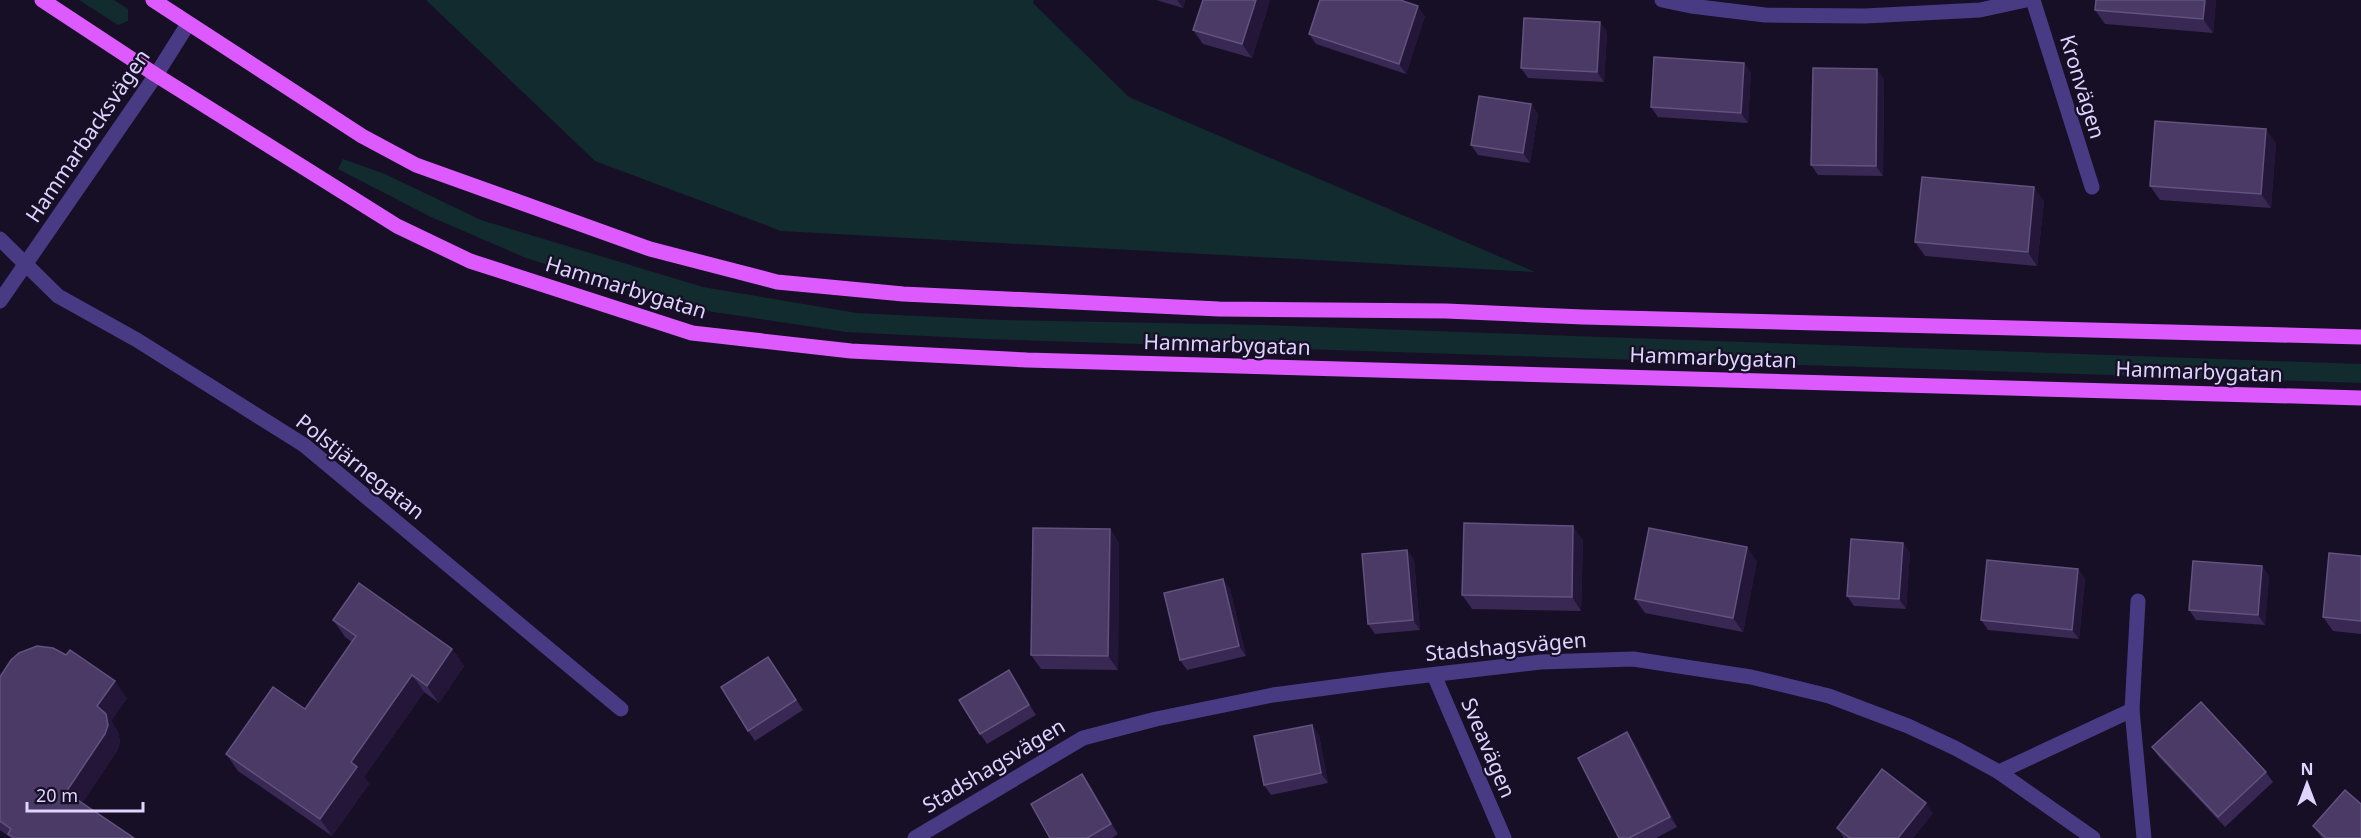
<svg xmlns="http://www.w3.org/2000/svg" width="2361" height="838" viewBox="0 0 2361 838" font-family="'Noto Sans',sans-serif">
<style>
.green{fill:#122b2f}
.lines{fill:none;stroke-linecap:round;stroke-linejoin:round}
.minor{stroke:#493a84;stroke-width:15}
.major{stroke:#dd5aff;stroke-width:15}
.wall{fill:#382853}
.shaded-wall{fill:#231639}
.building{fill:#4a3a65;stroke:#61527e;stroke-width:1.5}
.labels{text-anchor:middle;stroke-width:4.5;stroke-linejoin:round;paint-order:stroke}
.street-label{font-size:21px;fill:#dfd3ff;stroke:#160f25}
</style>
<rect width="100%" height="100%" fill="#160f25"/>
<!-- green -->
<g class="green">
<polygon points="79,0 114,0 128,9 128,21 118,25"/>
<polygon points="426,0 1034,0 1033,3 1129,97 1535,272 781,231 595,161"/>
<polygon points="343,159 385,174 481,220 703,287 857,313 1001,320 1264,325 2361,364 2361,383 985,339 846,332 707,311 641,294 526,258 431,217 338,169"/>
</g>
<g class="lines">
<!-- minor -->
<g class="minor">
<polyline points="1662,0 1691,6 1765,15 1865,16 1980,10 2026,0"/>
<polyline points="2033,0 2092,187"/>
<polyline points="0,239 58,296 137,340 304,445 621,709"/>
<polyline points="0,301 156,75 188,24"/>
<polyline points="2138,601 2132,710 2144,838"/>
<polyline points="1434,675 1504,838"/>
<polyline points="1999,772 2132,710"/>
<polyline points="915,838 1083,738 1156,719 1273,695 1386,680 1541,662 1633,659 1751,677 1829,696 1908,726 1955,748 1999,772 2093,838"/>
</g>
<!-- major -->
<g class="major">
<polyline points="42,0 156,75 397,226 470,261 692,333 851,351 1027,360 2361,398"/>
<polyline points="153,0 362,136 416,165 650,249 777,282 903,294 1219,309 1446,311 1583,317 2361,337"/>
</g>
</g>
<!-- wall -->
<g class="wall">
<polygon points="1156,0 1185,0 1183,8"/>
<polygon points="1270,0 1252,58 1203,44 1193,30"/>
<polygon points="2096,0 2216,0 2213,33 2105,24 2095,10"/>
<polygon points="1425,16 1406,74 1316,44 1309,34"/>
<polygon points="1600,22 1607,32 1604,82 1528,78 1521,68"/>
<polygon points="1744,63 1751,73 1748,123 1658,117 1651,107"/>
<polygon points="1884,79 1883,176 1818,175 1811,165"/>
<polygon points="1531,104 1538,114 1530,163 1478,155 1471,145"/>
<polygon points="2276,143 2271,208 2160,200 2150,186"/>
<polygon points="2044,201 2037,266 1925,256 1915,242"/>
<polygon points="1110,529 1119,543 1118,670 1041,669 1031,655"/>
<polygon points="1583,540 1581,611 1472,609 1462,595"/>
<polygon points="1903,543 1910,553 1906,609 1854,606 1847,596"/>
<polygon points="1407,550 1414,560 1420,630 1375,634 1368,624"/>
<polygon points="2361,556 2361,634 2333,631 2323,617"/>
<polygon points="1757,561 1743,632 1645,613 1635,599"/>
<polygon points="2262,566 2269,576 2265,625 2196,620 2189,610"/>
<polygon points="2078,569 2085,579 2079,639 1988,630 1981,620"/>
<polygon points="1230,589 1246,656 1187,670 1180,660"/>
<polygon points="333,620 452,649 464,666 439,703 424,692 364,777 369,784 332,836 238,771 226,754 305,709 352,642 345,637"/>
<polygon points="775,667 803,710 755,741 748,731"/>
<polygon points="0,677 127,698 111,721 118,732 120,742 117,751 82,803 134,838 11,838 0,830"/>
<polygon points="1016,680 1036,715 987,744 980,734"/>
<polygon points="1312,725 1319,735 1328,783 1271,795 1264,785"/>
<polygon points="1634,742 1677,827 1656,838 1619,838"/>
<polygon points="2152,747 2266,772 2273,782 2225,827 2159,757"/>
<polygon points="1082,774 1089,784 1118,834 1112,838 1050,838"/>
<polygon points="1933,813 1913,838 1844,838 1837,828"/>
<polygon points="2313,826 2361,838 2322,838"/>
</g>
<!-- shaded-wall -->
<g class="shaded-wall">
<polygon points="1177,0 1185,0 1183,8"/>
<polygon points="1256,0 1270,0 1252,58 1242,44"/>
<polygon points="2205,0 2216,0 2213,33 2203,19"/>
<polygon points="1418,6 1425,16 1406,74 1399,64"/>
<polygon points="1600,22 1607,32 1604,82 1597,72"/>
<polygon points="1744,63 1751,73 1748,123 1741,113"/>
<polygon points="1877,69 1884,79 1883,176 1876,166"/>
<polygon points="1531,104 1538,114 1530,163 1523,153"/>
<polygon points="2266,129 2276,143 2271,208 2261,194"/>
<polygon points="2034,187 2044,201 2037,266 2028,252"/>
<polygon points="1573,526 1583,540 1581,611 1572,597"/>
<polygon points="1110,529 1119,543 1118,670 1108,656"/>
<polygon points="1903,543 1910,553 1906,609 1899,599"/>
<polygon points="1747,547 1757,561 1743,632 1733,618"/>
<polygon points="1407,550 1414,560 1420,630 1413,620"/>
<polygon points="2262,566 2269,576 2265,625 2258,615"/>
<polygon points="2078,569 2085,579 2079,639 2072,630"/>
<polygon points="1223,579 1230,589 1246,656 1239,646"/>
<polygon points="452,649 464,666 439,703 427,686"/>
<polygon points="1009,670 1016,680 1036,715 1029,705"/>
<polygon points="412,675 424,692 364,777 369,784 332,836 320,819 351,762"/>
<polygon points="115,681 127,698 111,721 118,732 120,742 117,751 78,809 66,792 97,706"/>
<polygon points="1312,725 1319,735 1328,783 1321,773"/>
<polygon points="1627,732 1634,742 1677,827 1670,817"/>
<polygon points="1082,774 1089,784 1118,834 1111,824"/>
<polygon points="1926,803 1933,813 1913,838 1898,838"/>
</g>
<!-- building -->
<g class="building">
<polygon points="1203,0 1256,0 1242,44 1193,30"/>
<polygon points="1320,0 1400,0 1418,6 1399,64 1309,34"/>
<polygon points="2096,0 2205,0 2203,19 2095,10"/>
<polygon points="1524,18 1600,22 1597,72 1521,68"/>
<polygon points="1654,57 1744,63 1741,113 1651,107"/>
<polygon points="1813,68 1877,69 1876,166 1811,165"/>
<polygon points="1479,96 1531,104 1523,153 1471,145"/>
<polygon points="2155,121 2266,129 2261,194 2150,186"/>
<polygon points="1922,177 2034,187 2028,252 1915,242"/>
<polygon points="1464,523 1573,526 1572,597 1462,595"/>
<polygon points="1033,528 1110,529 1108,656 1031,655"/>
<polygon points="1649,528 1747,547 1733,618 1635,599"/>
<polygon points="1851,539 1903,543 1899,599 1847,596"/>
<polygon points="1407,550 1413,620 1368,624 1362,554"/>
<polygon points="2329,553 2361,556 2361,621 2323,617"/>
<polygon points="1987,560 2078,569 2072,630 1981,620"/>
<polygon points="2193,561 2262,566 2258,615 2189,610"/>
<polygon points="1223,579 1239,646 1180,660 1164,593"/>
<polygon points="359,583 452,649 427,686 412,675 351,762 357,767 320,819 226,754 273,687 305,709 356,636 333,620"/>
<polygon points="37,646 53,648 66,655 70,650 115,681 97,706 106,714 108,725 105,734 66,792 134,838 14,838 8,834 11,829 0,821 0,677 11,660 19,653"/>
<polygon points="768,657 796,700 748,731 721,687"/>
<polygon points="1009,670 1029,705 980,734 959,700"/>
<polygon points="2201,702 2266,772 2218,817 2152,747"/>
<polygon points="1312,725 1321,773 1264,785 1254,736"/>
<polygon points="1627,732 1670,817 1629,838 1619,838 1578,758"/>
<polygon points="1882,769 1926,803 1898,838 1850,838 1837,828"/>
<polygon points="1082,774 1111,824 1087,838 1050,838 1031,804"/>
<polygon points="2345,790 2361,804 2361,838 2326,838 2313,826"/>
</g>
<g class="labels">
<!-- street labels -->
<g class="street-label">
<text transform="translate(2082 87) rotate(73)" y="7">Kronvägen</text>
<text transform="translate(88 136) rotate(-56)" y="7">Hammarbacksvägen</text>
<text transform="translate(626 288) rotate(17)" y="7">Hammarbygatan</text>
<text transform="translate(1227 345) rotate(2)" y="7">Hammarbygatan</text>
<text transform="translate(1713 358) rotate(2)" y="7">Hammarbygatan</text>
<text transform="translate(2199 372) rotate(2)" y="7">Hammarbygatan</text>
<text transform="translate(360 467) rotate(38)" y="7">Polstjärnegatan</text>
<text transform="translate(1506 647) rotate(-5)" y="7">Stadshagsvägen</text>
<text transform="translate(1488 748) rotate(67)" y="7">Sveavägen</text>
<text transform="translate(994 766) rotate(-31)" y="7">Stadshagsvägen</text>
</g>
</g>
<!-- north arrow -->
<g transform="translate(2307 784)" stroke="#160f25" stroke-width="4.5" paint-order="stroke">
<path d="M0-4.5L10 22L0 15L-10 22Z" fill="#dfd3ff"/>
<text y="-9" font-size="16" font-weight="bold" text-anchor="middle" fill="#dfd3ff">N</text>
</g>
<!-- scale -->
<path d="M27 802v9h116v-9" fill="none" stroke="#dfd3ff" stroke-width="3"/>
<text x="36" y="802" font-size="18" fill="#dfd3ff" stroke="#160f25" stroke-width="4.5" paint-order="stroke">20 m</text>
</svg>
